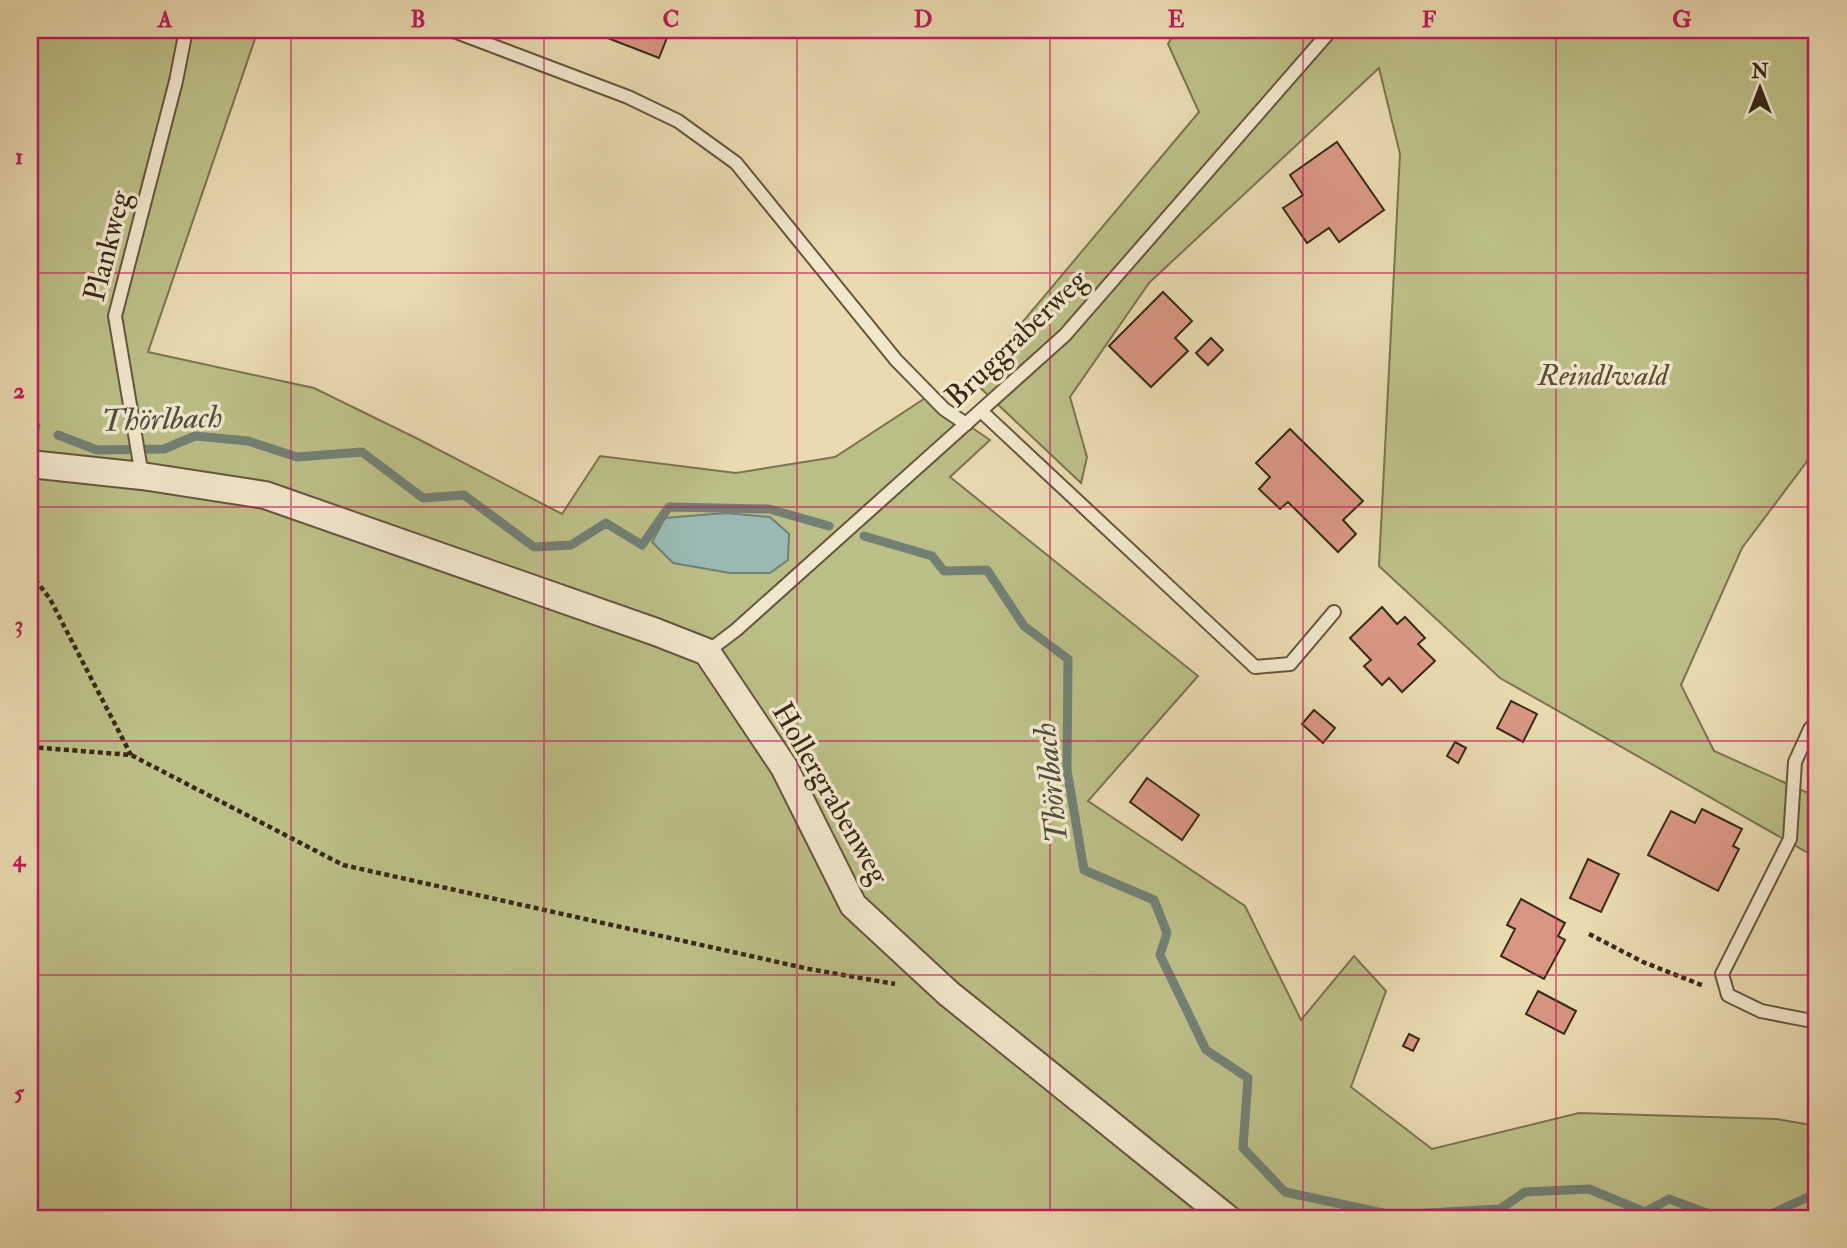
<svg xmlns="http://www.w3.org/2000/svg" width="1847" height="1248" viewBox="0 0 1847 1248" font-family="'IM FELL Double Pica',serif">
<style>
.green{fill:#bcbe87;stroke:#7a744f;stroke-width:2}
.water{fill:#99b9b2;stroke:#728074;stroke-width:2}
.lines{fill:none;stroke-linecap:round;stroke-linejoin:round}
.stream{stroke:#728074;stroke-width:9}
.building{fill:#d99783;stroke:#382a17;stroke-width:2}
.service-casing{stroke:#64563d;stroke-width:16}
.minor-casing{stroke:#64563d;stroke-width:30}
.path{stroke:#382a17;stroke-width:4.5;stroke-dasharray:5 3.5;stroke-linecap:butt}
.service{stroke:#f1e7cc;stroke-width:12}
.minor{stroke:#f1e7cc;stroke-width:26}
.grid{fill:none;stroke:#c2185b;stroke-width:2;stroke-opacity:0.55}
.labels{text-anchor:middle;stroke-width:7;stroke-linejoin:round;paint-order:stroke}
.street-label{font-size:30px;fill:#382a17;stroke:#f1e7cc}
.park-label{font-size:30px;font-style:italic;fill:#594f33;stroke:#f1e7cc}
.water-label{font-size:32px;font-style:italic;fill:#504e3e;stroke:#f1e7cc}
.neatline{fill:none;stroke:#c2185b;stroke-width:2.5}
.grid-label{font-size:23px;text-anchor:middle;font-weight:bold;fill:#c2185b}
</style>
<rect width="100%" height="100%" fill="#e9dab0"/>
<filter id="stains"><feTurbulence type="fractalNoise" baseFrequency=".00286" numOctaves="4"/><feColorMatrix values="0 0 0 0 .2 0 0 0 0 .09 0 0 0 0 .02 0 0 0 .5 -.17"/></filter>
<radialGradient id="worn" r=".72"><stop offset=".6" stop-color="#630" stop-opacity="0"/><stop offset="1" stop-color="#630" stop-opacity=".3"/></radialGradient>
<!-- green -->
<g class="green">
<polygon points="30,30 258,30 148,352 314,388 418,439 562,514 600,456 736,473 835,457 927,397 990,440 950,477 1198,676 1088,801 1245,906 1301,1020 1354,956 1386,991 1351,1087 1432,1149 1579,1113 1777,1119 1817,1126 1817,1218 30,1218"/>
<polygon points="1176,30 1817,30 1817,448 1742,548 1681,685 1714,751 1817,797 1817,858 1500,678 1379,566 1400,154 1379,68 1149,283 1070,397 1087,457 1081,483 973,381 1199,112 1168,44"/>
</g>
<!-- water -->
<polygon class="water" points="726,513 770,517 789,534 788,560 770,573 730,573 673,563 652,542 665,518"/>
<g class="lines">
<!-- stream -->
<g class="stream">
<polyline points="30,423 36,426"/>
<polyline points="58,435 97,450 164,449 195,436 248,441 297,457 362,452 423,498 464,495 534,547 571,545 606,523 642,545 669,507 769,509 829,526"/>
<polyline points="864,536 932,556 944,571 987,570 1024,626 1068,659 1067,770 1084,870 1154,900 1167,933 1160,955 1206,1050 1248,1078 1243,1148 1285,1192 1392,1215 1500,1209 1525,1192 1589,1189 1645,1212 1669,1199 1720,1218"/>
<polyline points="1762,1218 1817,1193"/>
</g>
</g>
<!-- building -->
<g class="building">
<polygon points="587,30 670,30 659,58"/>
<polygon points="1337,142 1384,210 1339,242 1329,228 1307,243 1283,208 1303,195 1290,175"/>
<polygon points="1163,292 1192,321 1175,338 1188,351 1151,387 1109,346"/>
<polygon points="1211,338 1223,350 1208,365 1196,353"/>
<polygon points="1290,429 1363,501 1343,520 1356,534 1338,552 1288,502 1280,509 1259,489 1270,477 1256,463"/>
<polygon points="1382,607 1397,624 1405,617 1425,638 1418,644 1435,661 1402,692 1389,678 1382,685 1364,666 1371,660 1350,638"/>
<polygon points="1511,701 1537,714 1523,742 1497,728"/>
<polygon points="1314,710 1335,728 1323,743 1302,724"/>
<polygon points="1455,742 1466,748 1458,763 1447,756"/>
<polygon points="1147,778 1199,815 1182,840 1130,802"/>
<polygon points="1702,809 1742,829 1733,846 1739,849 1718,891 1648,855 1671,811 1695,823"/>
<polygon points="1588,859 1619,874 1601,912 1570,898"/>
<polygon points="1521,899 1565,923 1558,936 1565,940 1544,979 1501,956 1515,929 1507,925"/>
<polygon points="1538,991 1576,1011 1564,1034 1526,1014"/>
<polygon points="1409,1034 1419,1039 1413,1051 1403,1046"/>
</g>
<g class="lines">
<defs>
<g id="service">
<polyline points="451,30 628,97 678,121 736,163 896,360 944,409 966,424"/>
<polyline points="981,411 1255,667 1290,664 1334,612"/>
<polyline points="142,476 115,316 176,81 186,30"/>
<polyline points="707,652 736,630 1065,335 1331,30"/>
<polyline points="1817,721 1810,729 1795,762 1790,839 1722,974 1728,995 1761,1011 1817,1022"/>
</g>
<polyline id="minor" points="30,464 142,476 265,495 656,632 707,652 784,767 853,905 948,993 1227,1218"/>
</defs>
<!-- service casing -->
<use href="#service" class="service-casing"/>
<!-- minor casing -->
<use href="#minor" class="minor-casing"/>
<!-- path -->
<g class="path">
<polyline points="30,573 50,599 131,755"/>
<polyline points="30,747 131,755 343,865 809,969 895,984"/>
<polyline points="1589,934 1643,962 1704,986"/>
</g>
<!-- service -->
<use href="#service" class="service"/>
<!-- minor -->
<use href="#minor" class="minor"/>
</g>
<!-- grid -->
<path class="grid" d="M291 30V1218M544 30V1218M797 30V1218M1050 30V1218M1303 30V1218M1556 30V1218M30 273H1817M30 507H1817M30 741H1817M30 975H1817"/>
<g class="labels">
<!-- street labels -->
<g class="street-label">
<text transform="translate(107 246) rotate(-76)" y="10">Plankweg</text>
<text transform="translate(1016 338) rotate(-44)" y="10">Bruggraberweg</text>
<text transform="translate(831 793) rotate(60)" y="10">Hollergrabenweg</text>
</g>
<!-- park labels -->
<g class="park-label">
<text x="1603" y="385">Reindlwald</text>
</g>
<!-- water labels -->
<g class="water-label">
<text transform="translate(162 418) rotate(-2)" y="11">Thörlbach</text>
<text transform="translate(1050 783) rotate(-96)" y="11">Thörlbach</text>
</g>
</g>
<!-- margin -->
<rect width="1847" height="1248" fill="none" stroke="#e9dab0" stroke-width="77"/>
<!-- north arrow -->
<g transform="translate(1760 88)" stroke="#f1e7cc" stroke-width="5" paint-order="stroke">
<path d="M0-5L12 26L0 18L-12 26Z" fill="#382a17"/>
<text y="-10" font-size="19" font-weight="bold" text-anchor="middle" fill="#382a17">N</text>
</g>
<rect x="38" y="38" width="1770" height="1172" class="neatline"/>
<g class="grid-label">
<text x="165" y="27">A</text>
<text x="418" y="27">B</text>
<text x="671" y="27">C</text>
<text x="923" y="27">D</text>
<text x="1176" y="27">E</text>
<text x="1429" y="27">F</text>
<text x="1682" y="27">G</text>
<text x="19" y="164">1</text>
<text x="19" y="398">2</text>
<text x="19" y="632">3</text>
<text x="19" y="866">4</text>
<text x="19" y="1100">5</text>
</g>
<rect width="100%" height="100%" filter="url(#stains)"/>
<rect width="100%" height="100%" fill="url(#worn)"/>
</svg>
